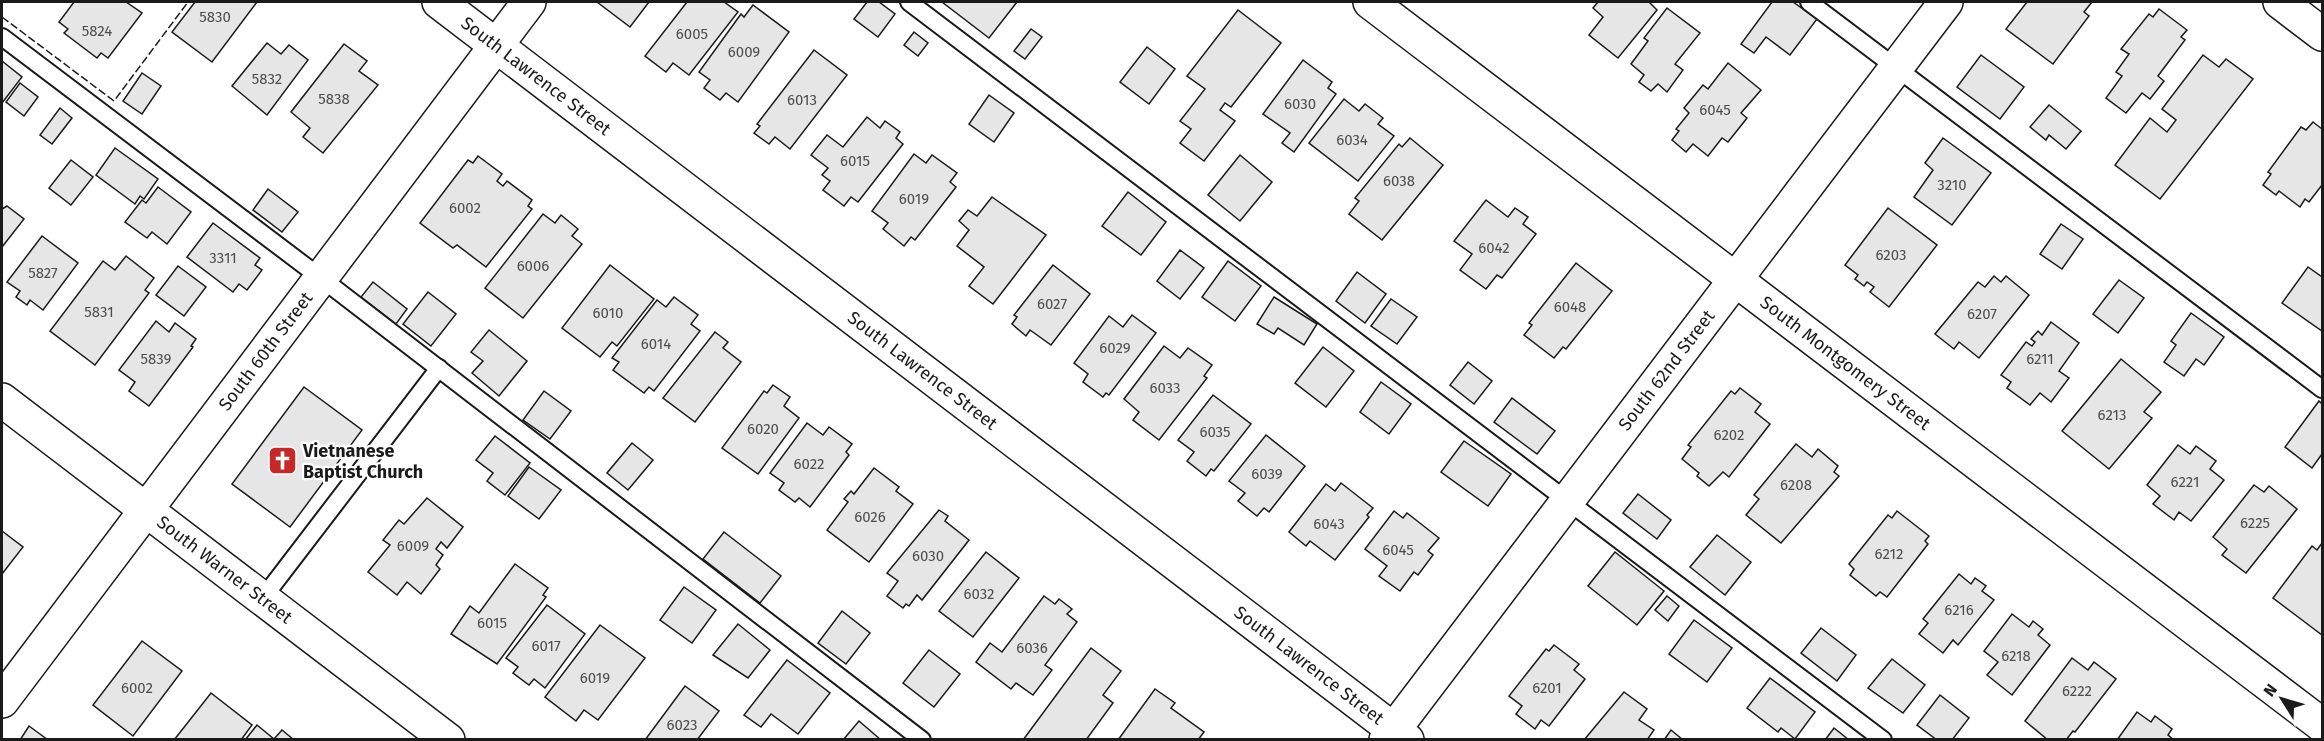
<svg xmlns="http://www.w3.org/2000/svg" width="2324" height="741" viewBox="0 0 2324 741" font-family="'Fira Sans',sans-serif">
<style>
.building{fill:#e6e6e6;stroke:#1a1a1a;stroke-width:1.5}
.lines{fill:none;stroke-linecap:round;stroke-linejoin:round}
.lane-casing{stroke:#1a1a1a;stroke-width:20}
.street-casing{stroke:#1a1a1a;stroke-width:36}
.lane{stroke:#fff;stroke-width:16}
.street{stroke:#fff;stroke-width:33}
.fence{stroke:#1a1a1a;stroke-width:1.5;stroke-dasharray:8 3;stroke-linecap:butt}
.labels{text-anchor:middle;stroke-width:4.5;stroke-linejoin:round;paint-order:stroke}
.number-label{font-size:15px;fill:#4d4d4d}
.street-label{font-size:18px;fill:#1a1a1a;stroke:#fff}
.poi-label{font-size:18px;font-weight:bold;fill:#1a1a1a;stroke:#fff;text-anchor:start}
</style>
<rect width="100%" height="100%" fill="#fff"/>
<!-- building -->
<g class="building">
<polygon points="74,2 126,2 142,13 108,58 101,53 97,58 64,33 68,29 59,22"/>
<polygon points="195,2 257,2 212,62 172,32"/>
<polygon points="597,2 649,2 630,27"/>
<polygon points="687,2 724,2 738,12 689,75 673,63 666,72 645,56"/>
<polygon points="867,2 879,2 895,14 878,37 854,19"/>
<polygon points="942,2 1017,2 989,38"/>
<polygon points="1598,2 1649,2 1657,10 1618,58 1589,35 1603,17 1593,8"/>
<polygon points="1772,2 1793,2 1817,19 1790,55 1766,37 1754,53 1741,44"/>
<polygon points="2027,2 2092,2 2084,12 2089,16 2053,64 2006,29"/>
<polygon points="753,5 789,32 738,102 726,93 720,100 704,88 710,80 699,72 741,14 744,17"/>
<polygon points="1667,8 1700,33 1675,64 1683,70 1667,92 1658,84 1651,91 1639,82 1644,75 1631,64 1648,41 1644,38"/>
<polygon points="2159,9 2187,30 2181,37 2185,40 2158,76 2164,81 2150,99 2142,93 2126,113 2106,98 2122,76 2116,72 2129,54 2121,49 2149,14 2153,17"/>
<polygon points="1238,10 1281,43 1231,107 1225,103 1220,110 1235,121 1204,161 1180,143 1191,129 1180,121 1205,89 1187,76"/>
<polygon points="1031,29 1042,37 1025,59 1014,51"/>
<polygon points="914,32 928,43 918,56 904,45"/>
<polygon points="267,43 281,54 289,45 308,60 267,115 232,86"/>
<polygon points="344,44 367,61 359,71 378,85 323,153 303,137 310,128 291,112"/>
<polygon points="1147,47 1175,69 1149,104 1120,82"/>
<polygon points="814,50 847,75 790,149 775,137 769,144 754,133 760,126 757,124"/>
<polygon points="1981,55 2024,87 2000,119 1957,87"/>
<polygon points="2203,55 2219,67 2226,59 2253,79 2160,199 2115,165 2150,118 2167,132 2176,120 2162,109"/>
<polygon points="1303,60 1332,82 1328,88 1336,94 1294,152 1282,143 1290,133 1263,114"/>
<polygon points="2,61 22,77 2,103"/>
<polygon points="1728,63 1761,90 1741,113 1747,118 1728,142 1722,138 1708,156 1693,144 1686,152 1672,140 1679,131 1676,129 1689,113 1684,108 1703,85 1708,89"/>
<polygon points="142,73 161,86 142,114 123,101"/>
<polygon points="20,83 38,97 24,116 6,102"/>
<polygon points="989,95 1014,113 994,142 969,124"/>
<polygon points="1344,99 1359,111 1365,104 1383,118 1378,124 1394,136 1358,181 1309,143"/>
<polygon points="2049,105 2081,131 2066,149 2049,135 2046,140 2030,127"/>
<polygon points="60,108 72,118 52,144 40,135"/>
<polygon points="867,117 880,128 885,121 900,132 896,138 903,144 858,202 851,197 844,206 823,190 830,181 822,175 828,168 811,155 827,135 843,147"/>
<polygon points="2313,122 2322,129 2322,185 2309,202 2305,199 2300,207 2279,191 2276,195 2263,185 2271,174 2268,172 2301,127 2306,130"/>
<polygon points="1410,138 1443,165 1382,240 1349,214 1359,201 1355,198 1399,144 1402,147"/>
<polygon points="1943,138 1991,173 1952,225 1914,197 1933,170 1925,163"/>
<polygon points="115,148 158,179 144,199 140,196 135,204 96,175"/>
<polygon points="914,154 926,163 932,155 957,173 950,182 956,187 915,240 911,237 904,246 883,229 888,223 872,211"/>
<polygon points="1240,155 1272,182 1240,221 1208,195"/>
<polygon points="478,156 502,174 497,181 503,186 507,181 532,200 528,206 532,209 486,267 457,245 453,248 420,223 468,160 473,163"/>
<polygon points="71,160 93,177 71,205 49,188"/>
<polygon points="158,187 191,212 167,244 152,232 147,238 125,222 142,200 146,203"/>
<polygon points="268,189 298,212 282,232 253,210"/>
<polygon points="1128,192 1166,222 1141,255 1102,226"/>
<polygon points="992,197 1046,235 993,304 969,286 984,267 957,246 969,230 959,221 968,210 977,216"/>
<polygon points="1486,200 1508,217 1515,208 1528,217 1523,224 1536,234 1502,278 1497,275 1486,289 1460,270 1472,254 1454,241"/>
<polygon points="7,206 24,219 2,247 2,209"/>
<polygon points="1888,208 1937,245 1889,307 1870,292 1874,287 1867,282 1864,286 1855,279 1858,275 1845,265"/>
<polygon points="543,214 555,223 561,215 578,229 572,236 582,244 523,318 485,288"/>
<polygon points="213,223 260,258 255,265 262,270 247,290 239,284 233,292 187,257"/>
<polygon points="2061,224 2083,239 2062,269 2040,254"/>
<polygon points="42,236 78,263 43,310 30,300 27,305 16,297 20,291 7,282"/>
<polygon points="1180,250 1204,268 1180,299 1157,281"/>
<polygon points="126,256 154,278 145,290 149,293 95,365 50,331 103,261 115,270"/>
<polygon points="1228,261 1261,286 1235,321 1202,297"/>
<polygon points="1576,263 1612,291 1566,349 1563,347 1554,358 1524,335 1532,325 1529,323"/>
<polygon points="610,265 654,299 617,346 612,342 600,357 562,328"/>
<polygon points="1053,265 1090,294 1051,345 1030,330 1026,336 1012,324 1017,317 1014,315"/>
<polygon points="178,266 206,287 184,316 156,295"/>
<polygon points="2308,267 2322,277 2322,331 2282,303"/>
<polygon points="1357,272 1386,294 1365,323 1336,301"/>
<polygon points="1994,276 2001,282 2006,276 2029,295 1979,358 1959,342 1954,349 1935,334 1978,282 1985,287"/>
<polygon points="2119,280 2144,298 2118,333 2093,314"/>
<polygon points="373,282 407,309 396,324 361,297"/>
<polygon points="428,292 456,314 431,346 403,324"/>
<polygon points="674,297 698,315 691,324 700,331 654,391 649,387 644,393 613,370 619,362 612,358 657,300 666,307"/>
<polygon points="1274,297 1317,324 1304,345 1278,328 1274,334 1257,324"/>
<polygon points="1391,299 1417,317 1397,344 1371,326"/>
<polygon points="2191,313 2224,337 2204,365 2196,359 2184,376 2164,362 2176,345 2171,341"/>
<polygon points="1132,315 1156,333 1109,395 1106,393 1103,397 1083,382 1088,374 1074,363 1109,316 1123,327"/>
<polygon points="156,321 169,332 175,323 196,339 191,346 193,347 149,406 129,391 135,382 119,370"/>
<polygon points="2051,322 2079,343 2059,371 2069,378 2051,402 2040,393 2030,405 2007,388 2011,382 2001,375 2026,342 2032,346 2035,342 2031,339 2038,331 2042,335"/>
<polygon points="489,330 527,361 499,396 472,373 483,361 471,352"/>
<polygon points="715,332 728,342 723,348 741,362 695,422 663,398"/>
<polygon points="1164,346 1180,358 1188,348 1212,365 1204,376 1207,378 1159,440 1133,420 1139,412 1124,399"/>
<polygon points="1323,347 1354,371 1326,407 1295,383"/>
<polygon points="2121,359 2161,392 2144,412 2152,418 2109,469 2062,431"/>
<polygon points="1468,362 1492,381 1474,404 1450,385"/>
<polygon points="1381,382 1411,404 1389,434 1360,412"/>
<polygon points="773,385 790,397 784,406 799,418 758,474 722,448 764,391 767,393"/>
<polygon points="304,387 362,430 290,527 232,484"/>
<polygon points="1740,388 1761,404 1755,412 1770,424 1729,477 1723,472 1709,486 1697,476 1699,473 1682,459 1691,447 1688,445 1731,391 1735,394"/>
<polygon points="544,391 571,411 550,439 523,420"/>
<polygon points="1213,395 1251,424 1214,471 1211,469 1206,476 1187,461 1194,452 1178,440"/>
<polygon points="1512,398 1555,431 1537,454 1494,422"/>
<polygon points="2319,401 2322,404 2322,454 2312,468 2285,447"/>
<polygon points="807,423 823,435 829,427 852,444 846,452 849,455 810,507 799,498 795,502 779,490 784,483 770,473"/>
<polygon points="1266,435 1305,466 1269,512 1264,508 1257,516 1238,501 1245,493 1229,481"/>
<polygon points="495,436 530,463 505,495 487,481 493,473 476,460"/>
<polygon points="1464,441 1511,474 1488,506 1441,472"/>
<polygon points="632,443 653,460 628,490 607,473"/>
<polygon points="1796,444 1812,457 1818,449 1838,466 1834,472 1839,476 1781,543 1746,515 1759,499 1754,495"/>
<polygon points="2178,445 2190,454 2196,446 2216,461 2210,469 2224,480 2191,521 2179,512 2174,520 2153,504 2160,496 2147,485"/>
<polygon points="529,467 561,490 539,519 508,496"/>
<polygon points="874,468 899,487 896,491 913,504 869,562 827,530 848,502 844,499 851,491 854,494"/>
<polygon points="1341,483 1373,508 1367,515 1369,517 1335,560 1310,541 1306,546 1289,532 1326,484 1335,491"/>
<polygon points="2254,485 2264,492 2269,486 2297,509 2246,573 2222,555 2227,549 2213,537"/>
<polygon points="1638,494 1671,520 1657,539 1623,513"/>
<polygon points="427,498 463,527 447,548 441,542 436,549 443,555 436,565 440,569 421,594 407,582 397,595 368,572 390,545 383,540 399,520 404,524"/>
<polygon points="939,510 948,516 945,521 969,540 922,600 917,595 909,606 906,604 903,608 887,596 898,581 887,573"/>
<polygon points="1394,511 1403,518 1407,513 1439,538 1428,551 1433,555 1418,575 1414,572 1400,591 1379,576 1387,566 1365,549"/>
<polygon points="1897,511 1929,536 1925,541 1928,544 1887,597 1880,592 1876,596 1850,575 1854,569 1849,564 1888,515 1892,518"/>
<polygon points="2,531 23,547 2,574"/>
<polygon points="724,532 781,576 760,603 703,559"/>
<polygon points="1717,535 1751,562 1725,595 1690,567"/>
<polygon points="2322,543 2322,635 2273,598 2312,546 2317,550"/>
<polygon points="986,552 1019,578 973,637 939,611"/>
<polygon points="1615,552 1664,591 1637,625 1588,586"/>
<polygon points="515,564 548,588 543,595 546,597 497,664 451,634 470,606 479,613"/>
<polygon points="1959,574 1971,584 1975,578 1986,586 1982,591 1994,600 1958,645 1953,640 1943,653 1919,634 1928,623 1923,619"/>
<polygon points="684,587 716,610 692,643 660,620"/>
<polygon points="1044,596 1055,604 1059,599 1072,609 1067,614 1077,622 1045,665 1052,670 1033,695 1016,683 1011,689 976,662 990,643 1002,652"/>
<polygon points="1667,596 1679,606 1668,621 1655,610"/>
<polygon points="547,605 585,634 545,688 534,679 529,685 513,673 518,667 506,658"/>
<polygon points="842,611 870,633 846,664 818,643"/>
<polygon points="2012,614 2029,627 2033,621 2043,629 2038,635 2050,645 2012,695 1987,675 1998,662 1984,651"/>
<polygon points="1694,620 1732,648 1707,682 1669,654"/>
<polygon points="738,624 770,650 748,678 713,655"/>
<polygon points="600,625 645,658 598,720 584,710 576,721 545,697"/>
<polygon points="1821,628 1856,655 1837,681 1801,653"/>
<polygon points="142,641 182,671 133,736 93,705"/>
<polygon points="1554,645 1579,664 1574,670 1585,679 1549,726 1541,720 1535,729 1516,714 1522,706 1509,696 1546,649 1549,651"/>
<polygon points="1091,648 1121,671 1103,695 1113,703 1086,740 1023,740"/>
<polygon points="929,650 960,674 934,707 903,683"/>
<polygon points="2072,658 2088,670 2094,662 2116,679 2075,732 2073,731 2066,740 2048,740 2025,721"/>
<polygon points="1892,659 1925,685 1903,713 1868,688"/>
<polygon points="787,660 830,693 798,734 771,714 761,727 744,715"/>
<polygon points="1770,678 1815,712 1795,739 1781,728 1778,732 1747,708"/>
<polygon points="685,686 719,711 697,740 645,740"/>
<polygon points="1155,689 1175,703 1171,708 1204,732 1198,740 1118,740"/>
<polygon points="1624,692 1647,709 1639,720 1654,730 1647,740 1584,740"/>
<polygon points="211,693 252,725 241,740 174,740"/>
<polygon points="1940,695 1969,718 1952,740 1937,740 1917,725"/>
<polygon points="2137,712 2151,722 2155,716 2172,729 2168,735 2174,740 2117,740"/>
<polygon points="859,721 881,740 843,740"/>
<polygon points="257,725 274,739 282,730 294,740 245,740"/>
<polygon points="29,726 48,740 20,740"/>
<polygon points="1834,728 1849,740 1825,740"/>
<polygon points="1671,730 1683,740 1664,740"/>
</g>
<g class="lines">
<defs>
<g id="lane">
<polyline points="909,2 1883,740"/>
<polyline points="1809,2 2322,389"/>
<polyline points="2,37 321,278 922,740"/>
<polyline points="263,598 439,368"/>
</g>
<g id="street">
<path id="s1" d="M439 2 1407 740"/>
<path id="s2" d="M1370 2 2322 725"/>
<polyline points="2280,2 2322,34"/>
<path id="s3" d="M2 400 448 740"/>
<path id="s4" d="M2 701 529 2"/>
<path id="s5" d="M1386 740 1946 2"/>
</g>
</defs>
<!-- lane casing -->
<use href="#lane" class="lane-casing"/>
<!-- street casing -->
<use href="#street" class="street-casing"/>
<!-- lane -->
<use href="#lane" class="lane"/>
<!-- street -->
<use href="#street" class="street"/>
<!-- fence -->
<polyline class="fence" points="2,17 114,101 188,2"/>
</g>
<!-- icons -->
<defs>
<symbol id="church-square" viewBox="-11 -11 22 22"><rect x="-9" y="-9" width="18" height="18" rx="4" fill="#c62828" stroke="#fff"/><path d="M-1.2-6h2.4v3.5h3.3v2.4h-3.3V6h-2.4V-.1h-3.3v-2.4h3.3Z" fill="#fff"/></symbol>
</defs>
<g fill-rule="evenodd">
<use href="#church-square" x="266" y="444" width="33" height="33"/>
</g>
<g class="labels">
<!-- number labels -->
<g class="number-label">
<text x="215" y="22">5830</text>
<text x="97" y="36">5824</text>
<text x="692" y="39">6005</text>
<text x="744" y="57">6009</text>
<text x="267" y="84">5832</text>
<text x="334" y="104">5838</text>
<text x="802" y="105">6013</text>
<text x="1300" y="109">6030</text>
<text x="1715" y="115">6045</text>
<text x="1352" y="145">6034</text>
<text x="855" y="166">6015</text>
<text x="1399" y="186">6038</text>
<text x="1952" y="190">3210</text>
<text x="914" y="204">6019</text>
<text x="465" y="213">6002</text>
<text x="1494" y="253">6042</text>
<text x="1891" y="260">6203</text>
<text x="223" y="263">3311</text>
<text x="533" y="271">6006</text>
<text x="43" y="278">5827</text>
<text x="1052" y="309">6027</text>
<text x="1570" y="312">6048</text>
<text x="99" y="317">5831</text>
<text x="608" y="318">6010</text>
<text x="1982" y="319">6207</text>
<text x="656" y="349">6014</text>
<text x="1115" y="353">6029</text>
<text x="156" y="364">5839</text>
<text x="2040" y="364">6211</text>
<text x="1165" y="393">6033</text>
<text x="2112" y="420">6213</text>
<text x="763" y="434">6020</text>
<text x="1215" y="437">6035</text>
<text x="1729" y="440">6202</text>
<text x="809" y="469">6022</text>
<text x="1267" y="479">6039</text>
<text x="2185" y="487">6221</text>
<text x="1796" y="490">6208</text>
<text x="870" y="522">6026</text>
<text x="2255" y="528">6225</text>
<text x="1329" y="529">6043</text>
<text x="413" y="551">6009</text>
<text x="1398" y="555">6045</text>
<text x="1889" y="559">6212</text>
<text x="928" y="561">6030</text>
<text x="979" y="599">6032</text>
<text x="1959" y="615">6216</text>
<text x="492" y="628">6015</text>
<text x="546" y="651">6017</text>
<text x="1032" y="653">6036</text>
<text x="2016" y="661">6218</text>
<text x="595" y="683">6019</text>
<text x="137" y="693">6002</text>
<text x="1547" y="693">6201</text>
<text x="2077" y="696">6222</text>
<text x="682" y="730">6023</text>
</g>
<!-- street labels -->
<g class="street-label">
<text dy="6" stroke="none"><textPath href="#s1" startOffset="122">South Lawrence Street</textPath></text>
<text dy="6" stroke="none"><textPath href="#s4" startOffset="438">South 60th Street</textPath></text>
<text dy="6" stroke="none"><textPath href="#s2" startOffset="597">South Montgomery Street</textPath></text>
<text dy="6" stroke="none"><textPath href="#s1" startOffset="608">South Lawrence Street</textPath></text>
<text dy="6" stroke="none"><textPath href="#s5" startOffset="464">South 62nd Street</textPath></text>
<text dy="6" stroke="none"><textPath href="#s3" startOffset="280">South Warner Street</textPath></text>
<text dy="6" stroke="none"><textPath href="#s1" startOffset="1094">South Lawrence Street</textPath></text>
</g>
<!-- poi labels -->
<g class="poi-label">
<text x="303" y="457">Vietnanese<tspan x="303" dy="21">Baptist Church</tspan></text>
</g>
</g>
<!-- border -->
<rect width="2324" height="741" fill="none" stroke="#1a1a1a" stroke-width="6"/>
<!-- north arrow -->
<g transform="translate(2282 699) rotate(307)" stroke="#ffffff" stroke-width="4.5" paint-order="stroke">
<path d="M0-4.5L10 22L0 15L-10 22Z" fill="#1a1a1a"/>
<text y="-9" font-size="16" font-weight="bold" text-anchor="middle" fill="#1a1a1a">N</text>
</g>
</svg>
